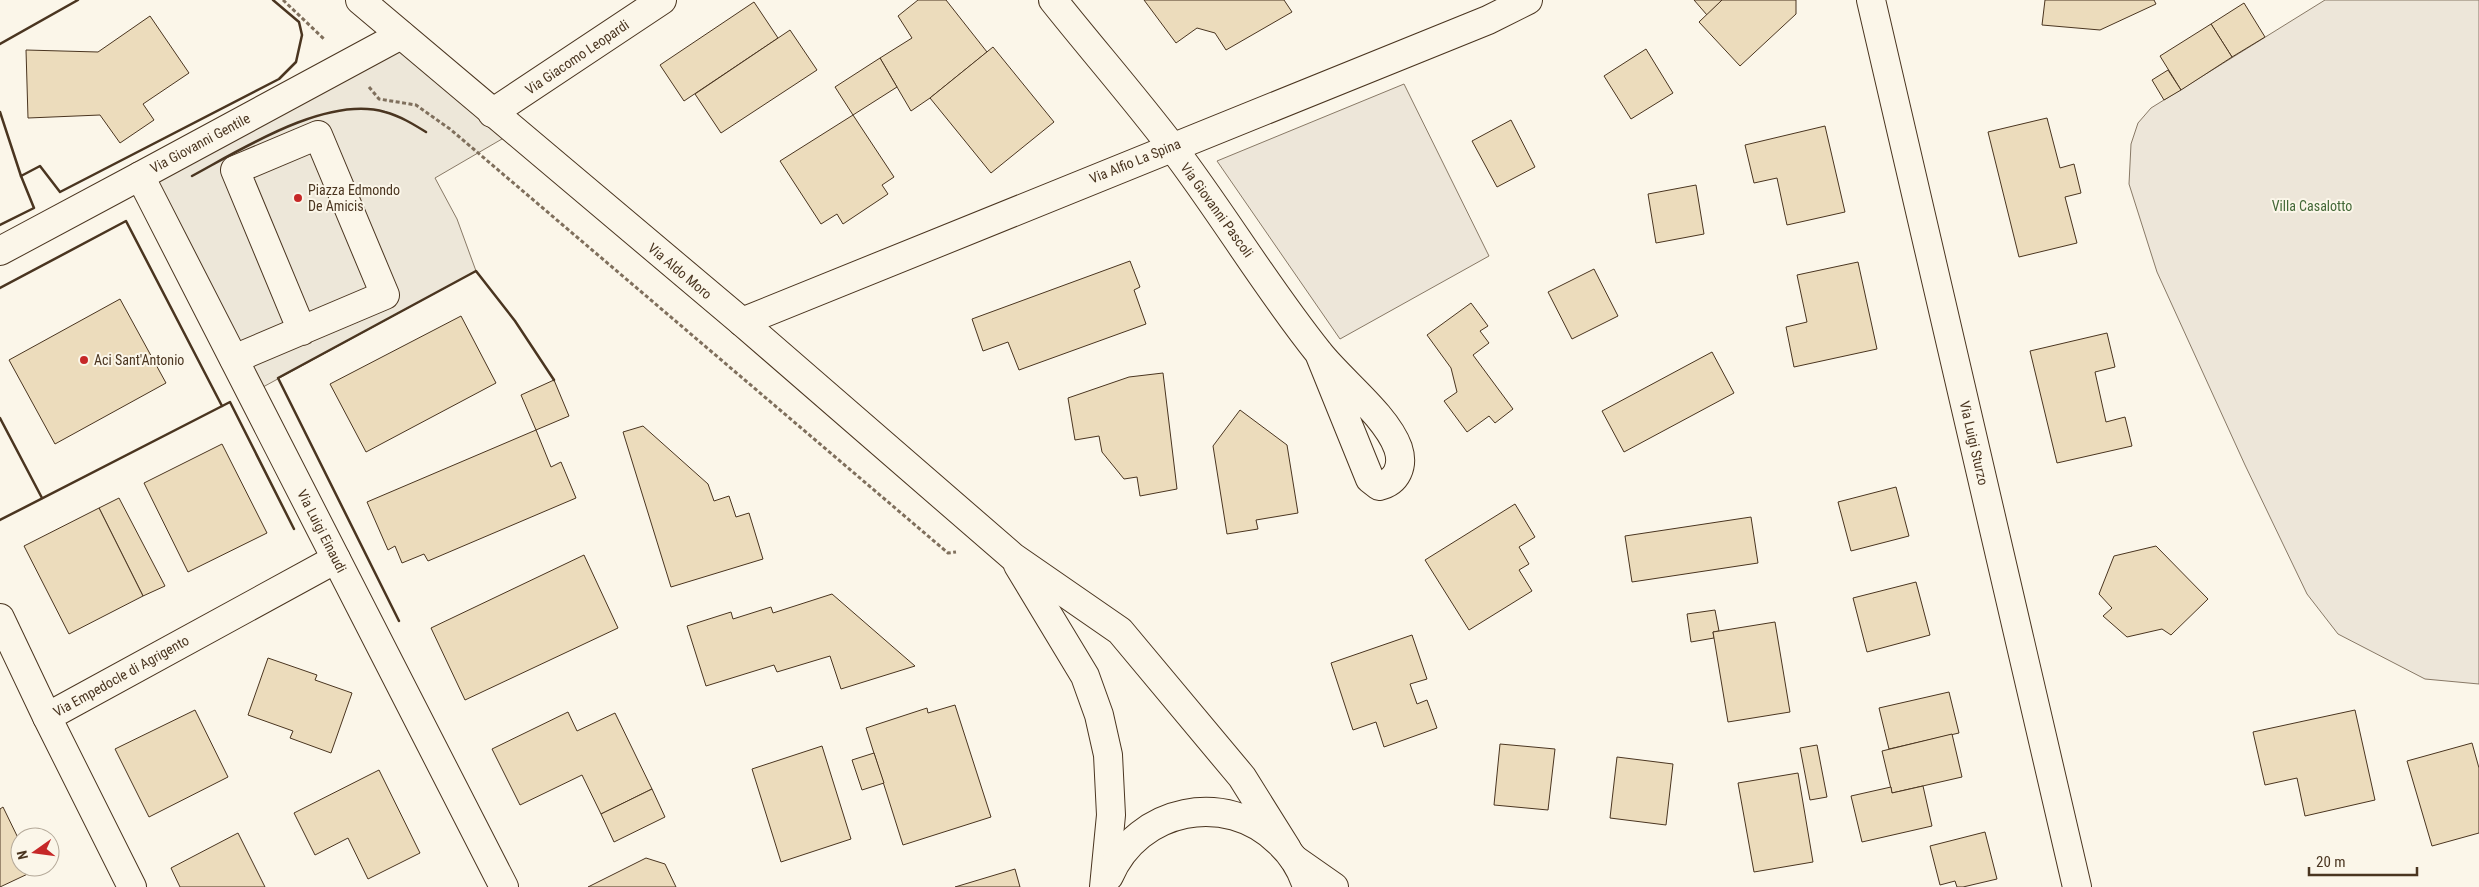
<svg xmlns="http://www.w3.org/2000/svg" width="2479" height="887" viewBox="0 0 2479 887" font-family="'Roboto Condensed',sans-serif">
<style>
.green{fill:#ede6d9;stroke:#887966}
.parking{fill:#ede7d9;stroke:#887966}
.building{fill:#ecdcbc;stroke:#4a3520}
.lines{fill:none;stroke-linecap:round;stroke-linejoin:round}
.minor-casing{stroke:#4a3520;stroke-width:30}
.tertiary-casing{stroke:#4a3520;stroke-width:30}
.secondary-casing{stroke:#4a3520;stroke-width:30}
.path{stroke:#7f6f5c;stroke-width:3;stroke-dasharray:4 2.5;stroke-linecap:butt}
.minor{stroke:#fbf6e9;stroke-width:28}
.tertiary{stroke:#fbf6e9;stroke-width:28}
.secondary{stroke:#fbf6e9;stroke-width:28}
.wall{stroke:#4a3520;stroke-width:2.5}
.poi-dot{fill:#c62828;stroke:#fbf6e9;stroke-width:2}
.labels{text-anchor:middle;stroke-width:4;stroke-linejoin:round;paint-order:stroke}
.street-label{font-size:14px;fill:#4a3520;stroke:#fbf6e9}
.poi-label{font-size:14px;fill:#4a3520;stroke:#fbf6e9;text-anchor:start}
.park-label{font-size:14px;fill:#436837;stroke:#fbf6e9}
</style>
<rect width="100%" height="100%" fill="#fbf6e9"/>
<!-- green -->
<g class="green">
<polygon points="2325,0 2479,0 2479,684 2425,679 2338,634 2307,594 2245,465 2157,272 2129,184 2131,144 2138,123 2151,108"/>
<polygon points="1404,84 1489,256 1340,339 1217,161"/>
</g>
<!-- parking -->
<polygon class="parking" points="401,35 514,132 435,178 457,219 476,271 252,393 140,176"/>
<!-- building -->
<g class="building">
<polygon points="918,0 946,0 987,52 930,98 911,111 880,58 912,38 898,16"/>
<polygon points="1144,0 1284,0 1292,12 1226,50 1215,33 1197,28 1176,43"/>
<polygon points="1694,0 1722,0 1707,15"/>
<polygon points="1722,0 1796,0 1796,14 1740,66 1699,22"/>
<polygon points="2045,0 2154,0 2156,4 2100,30 2042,25"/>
<polygon points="754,2 778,38 684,101 660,65"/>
<polygon points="2244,3 2265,37 2232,57 2211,24"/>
<polygon points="150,16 189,73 143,104 154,120 120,143 100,115 28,118 26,50 98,52"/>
<polygon points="2211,24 2232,57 2181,90 2160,56"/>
<polygon points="790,30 817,70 721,133 695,94"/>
<polygon points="993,47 1054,122 991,173 930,98"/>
<polygon points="1646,49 1673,93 1631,119 1604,76"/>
<polygon points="880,58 897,87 853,115 835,87"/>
<polygon points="2168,70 2181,90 2164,100 2152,80"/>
<polygon points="853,115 894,177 882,185 888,194 843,224 837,214 821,224 780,161"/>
<polygon points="2047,118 2060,168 2074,164 2081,193 2065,197 2077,243 2019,257 1988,132"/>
<polygon points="1511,120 1535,167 1497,187 1472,141"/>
<polygon points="1825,126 1845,212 1787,225 1777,178 1754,183 1745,145"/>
<polygon points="1696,185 1704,234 1656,243 1648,194"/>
<polygon points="1130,261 1140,287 1134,290 1146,324 1019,370 1008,342 983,351 972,319"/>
<polygon points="1858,262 1877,349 1794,367 1786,327 1807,322 1797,275"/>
<polygon points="1594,269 1618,316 1572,339 1548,292"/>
<polygon points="120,299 166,383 55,444 9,360"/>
<polygon points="1471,303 1488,326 1480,331 1489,343 1473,355 1513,409 1495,423 1489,416 1467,432 1444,401 1457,392 1451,368 1427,335"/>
<polygon points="461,316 496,383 366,452 330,384"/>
<polygon points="2107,333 2115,367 2095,372 2106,422 2125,417 2132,446 2057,463 2030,351"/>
<polygon points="1712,352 1734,393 1624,452 1602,411"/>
<polygon points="1163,373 1177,489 1140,496 1137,477 1124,479 1102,452 1099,436 1075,440 1068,398 1129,377"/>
<polygon points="554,380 569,416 536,430 521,395"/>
<polygon points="1240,410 1287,445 1298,513 1256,520 1258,529 1227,534 1213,446"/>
<polygon points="643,426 708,484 714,501 729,496 736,517 749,513 763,559 671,587 623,432"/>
<polygon points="536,430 551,467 561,462 576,498 428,561 424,554 402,563 395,546 388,550 367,502"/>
<polygon points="222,444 267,533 188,572 144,483"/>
<polygon points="1896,487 1909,536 1851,551 1838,502"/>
<polygon points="119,498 165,586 143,596 99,508"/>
<polygon points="1515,504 1535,537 1519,547 1529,564 1519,570 1532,591 1469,630 1425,560"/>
<polygon points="99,508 143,596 69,634 24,546"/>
<polygon points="1751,517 1758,563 1632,582 1625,536"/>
<polygon points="2156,546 2208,599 2171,635 2162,629 2127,637 2103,616 2112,608 2099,594 2114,556"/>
<polygon points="584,555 618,628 465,700 431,628"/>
<polygon points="1916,582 1930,635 1867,652 1853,598"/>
<polygon points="832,594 915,666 841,689 830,656 777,672 774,665 706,686 687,626 731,612 733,619 771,607 773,613"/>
<polygon points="1715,610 1719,631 1713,632 1714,638 1691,642 1687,614"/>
<polygon points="1775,622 1790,712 1728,722 1713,632"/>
<polygon points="1412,635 1427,679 1410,684 1417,704 1427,700 1437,728 1384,747 1376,722 1353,730 1331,663"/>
<polygon points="268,658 317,675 315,680 352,693 331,753 290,738 293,731 248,715"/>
<polygon points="1949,692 1959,733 1889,749 1879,708"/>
<polygon points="955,705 991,817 903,845 866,728 927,708 928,713"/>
<polygon points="195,710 228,777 149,817 115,749"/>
<polygon points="2355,710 2375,800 2305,816 2297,778 2265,785 2253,732"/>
<polygon points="568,712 577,731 615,713 652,789 601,814 582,775 520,805 492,749"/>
<polygon points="1952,734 1962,777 1892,793 1882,751"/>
<polygon points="2472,743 2479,768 2479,833 2432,846 2407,761"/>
<polygon points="1500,744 1555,749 1548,810 1494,805"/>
<polygon points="1817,745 1827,797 1810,800 1800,748"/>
<polygon points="822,746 851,839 781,862 752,769"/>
<polygon points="874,753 884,783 862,790 852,760"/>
<polygon points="1617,757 1673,764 1666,825 1610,818"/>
<polygon points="379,770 420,853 368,879 348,838 315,855 294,813"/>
<polygon points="1798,773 1813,862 1754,872 1738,783"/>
<polygon points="1923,786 1932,826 1862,842 1851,796 1891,787 1892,793"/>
<polygon points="652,789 665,817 614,842 601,814"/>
<polygon points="3,807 20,842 20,867 32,867 34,871 0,887 0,809"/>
<polygon points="1985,832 1997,879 1963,887 1957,887 1955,881 1940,885 1930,846"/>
<polygon points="238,833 265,887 180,887 171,868"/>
<polygon points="646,858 665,864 676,887 588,887"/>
<polygon points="1015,869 1020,887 955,887"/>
</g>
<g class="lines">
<defs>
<g id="minor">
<path d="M1053 0C1092 49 1134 97 1172 147 1223 214 1266 287 1319 353 1341 381 1386 415 1398 448 1404 466 1397 482 1379 486L1370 479 1319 353"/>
<polyline points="1871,0 2077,887"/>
<polyline points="492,113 662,0"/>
<polyline points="0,251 140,176"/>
<polyline points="742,322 1488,20 1528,0"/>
<polyline points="234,359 385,295 318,135 235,170 302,331"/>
<polyline points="0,618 47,717"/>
<polyline points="132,887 47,717 336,559"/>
</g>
<g id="tertiary">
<polyline points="401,35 140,176 504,887"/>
<polyline points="1294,859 1334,887"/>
</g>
<g id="secondary">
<polyline points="360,0 742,322 1013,557 1120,631 1242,777 1287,849"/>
<polyline points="1018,565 1085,676 1099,715 1108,755 1111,815 1104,887"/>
<path d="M1109 876C1138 808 1226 790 1279 842 1292 854 1302 870 1307 887"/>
</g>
</defs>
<!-- minor casing -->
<use href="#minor" class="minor-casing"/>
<!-- tertiary casing -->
<use href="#tertiary" class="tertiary-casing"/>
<!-- secondary casing -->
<use href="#secondary" class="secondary-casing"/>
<!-- path -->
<g class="path">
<polyline points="283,0 324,39"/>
<polyline points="369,87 379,99 416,105 450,129 948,553 956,552"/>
</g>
<!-- minor -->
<use href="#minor" class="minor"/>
<!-- tertiary -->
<use href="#tertiary" class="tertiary"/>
<!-- secondary -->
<use href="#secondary" class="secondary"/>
<!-- wall -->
<g class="wall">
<polyline points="0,44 78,0"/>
<polyline points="0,112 21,176"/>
<path d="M192 176C242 149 327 95 385 112 400 116 413 124 426 132"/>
<polyline points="0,225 34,208 21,176 40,166 60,192 279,79 296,62 302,35 299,22 273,0"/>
<polyline points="0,288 126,221 222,406"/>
<polyline points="0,418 42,498"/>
<polyline points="0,520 230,402 294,529"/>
<polyline points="399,621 278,378 476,271 515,321 554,380"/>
</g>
</g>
<!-- markers -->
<g class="poi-dot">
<circle cx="298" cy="198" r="5"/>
<circle cx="84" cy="360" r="5"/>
</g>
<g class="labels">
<!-- street labels -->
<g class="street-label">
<text transform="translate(577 57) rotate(-34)" y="5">Via Giacomo Leopardi</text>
<text transform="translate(200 143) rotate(-28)" y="5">Via Giovanni Gentile</text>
<text transform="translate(1135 161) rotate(-22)" y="5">Via Alfio La Spina</text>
<text transform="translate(1217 210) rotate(54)" y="5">Via Giovanni Pascoli</text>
<text transform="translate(680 271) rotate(40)" y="5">Via Aldo Moro</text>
<text transform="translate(1974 443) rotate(77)" y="5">Via Luigi Sturzo</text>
<text transform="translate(322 531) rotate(63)" y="5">Via Luigi Einaudi</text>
<text transform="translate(121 676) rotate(-29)" y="5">Via Empedocle di Agrigento</text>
</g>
<!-- poi labels -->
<g class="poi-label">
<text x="308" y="195">Piazza Edmondo<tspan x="308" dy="16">De Amicis</tspan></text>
<text x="94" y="365">Aci Sant'Antonio</text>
</g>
<!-- park labels -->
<g class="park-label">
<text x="2312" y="211">Villa Casalotto</text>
</g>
</g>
<!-- north arrow -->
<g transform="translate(35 852) rotate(256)"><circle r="24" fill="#fbf6e9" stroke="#b4a999"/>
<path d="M0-4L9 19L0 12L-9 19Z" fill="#c62828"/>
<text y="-8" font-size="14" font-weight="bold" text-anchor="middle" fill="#4a3520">N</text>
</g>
<!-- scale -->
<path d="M2309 867v8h108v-8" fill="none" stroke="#4a3520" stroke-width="2.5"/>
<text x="2316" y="867" font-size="15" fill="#4a3520" stroke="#fbf6e9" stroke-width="4" paint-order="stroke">20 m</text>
</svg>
